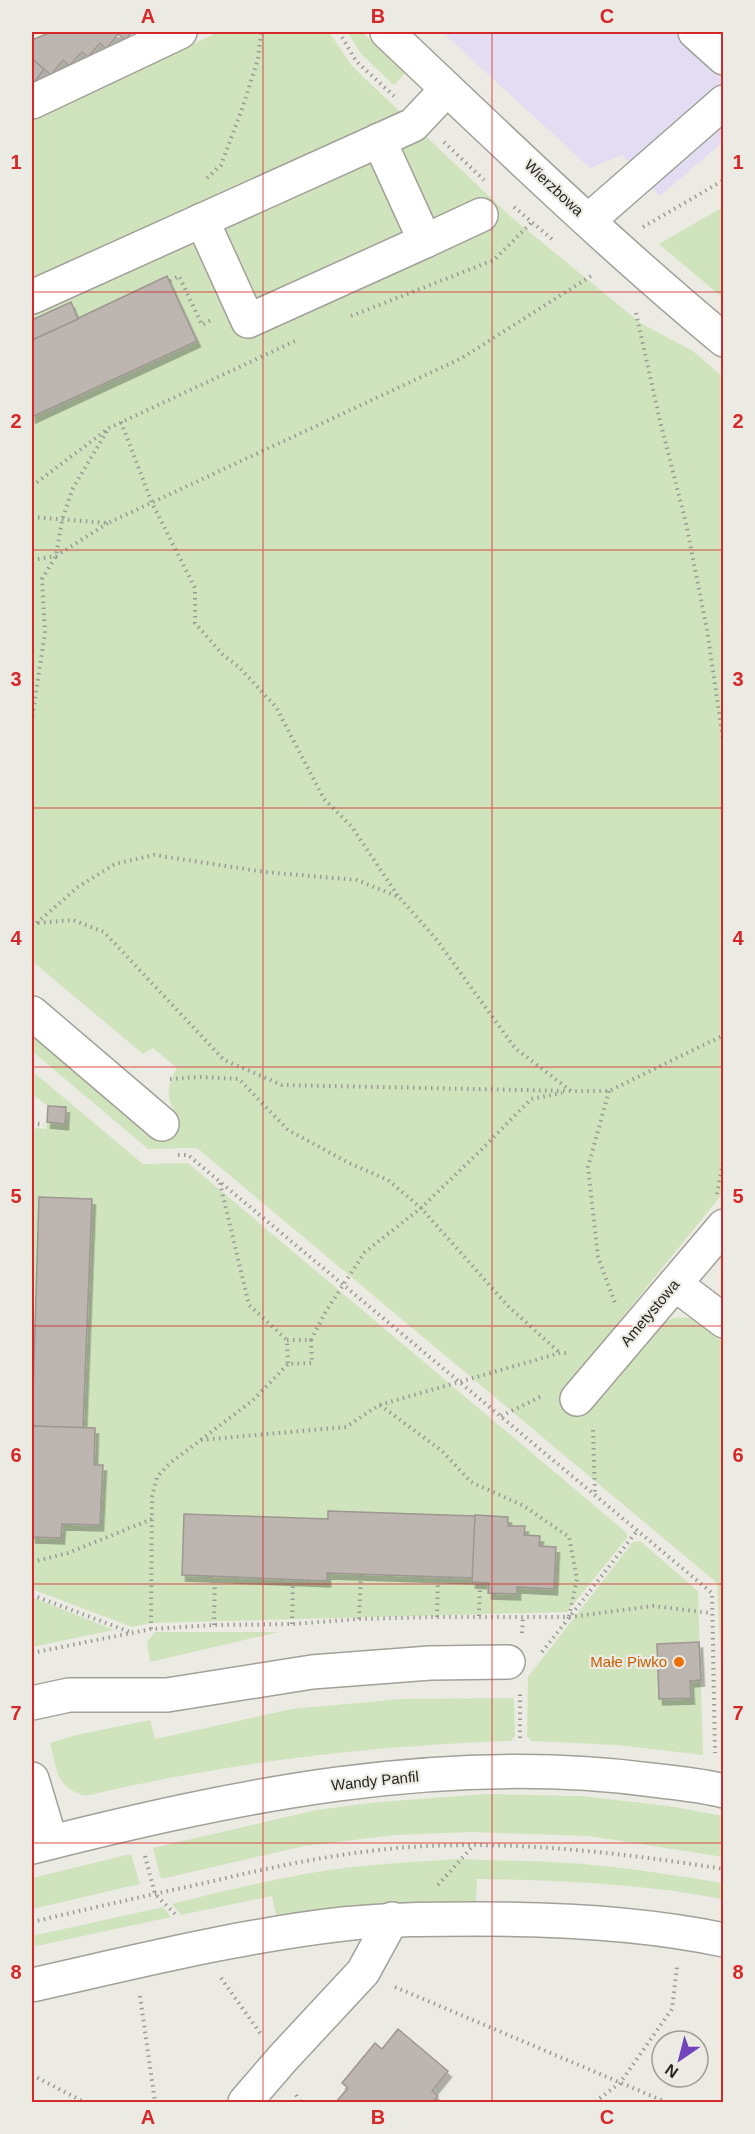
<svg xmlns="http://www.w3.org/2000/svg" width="755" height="2134" viewBox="0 0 755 2134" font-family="Arial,sans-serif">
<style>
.industrial{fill:#e2ddf3}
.green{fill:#cfe4bc}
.building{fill:#bdb6b0;stroke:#9d9691;stroke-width:1.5;filter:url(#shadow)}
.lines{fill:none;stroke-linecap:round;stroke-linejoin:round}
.minor-casing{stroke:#a2a098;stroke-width:36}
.path{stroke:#9b9a94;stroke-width:4;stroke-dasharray:1.5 4.5;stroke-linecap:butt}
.minor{stroke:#fff;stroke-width:33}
.grid{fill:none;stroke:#d62828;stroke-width:1.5;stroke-opacity:0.55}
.food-dot{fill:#e8710a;stroke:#ecebe3;stroke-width:2}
.labels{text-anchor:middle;stroke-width:4.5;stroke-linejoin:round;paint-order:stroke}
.street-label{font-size:15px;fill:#252522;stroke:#ecebe3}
.food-label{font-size:15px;fill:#c56008;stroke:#ecebe3;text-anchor:end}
.neatline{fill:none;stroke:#d62828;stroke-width:2}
.grid-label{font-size:20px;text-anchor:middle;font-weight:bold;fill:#d62828}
</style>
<defs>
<filter id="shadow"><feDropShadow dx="3.5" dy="6" stdDeviation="0" flood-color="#0004"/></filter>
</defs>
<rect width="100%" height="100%" fill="#ecebe3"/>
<!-- industrial -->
<polygon class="industrial" points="442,32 723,32 723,142 660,196 622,155 590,168"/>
<!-- green -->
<g class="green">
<path d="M219 32H329L352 66 511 217 642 324 693 351 723 377V1193L562 1392 588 1412 662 1324C689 1307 702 1326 723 1342V1708L717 1583 197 1148 148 1149 32 1051V1033L160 1142 179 1118C165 1098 166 1088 177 1068L153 1048 143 1054 32 961V119Z"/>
<polygon points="347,32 362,32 406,72 394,85 362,55"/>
<polygon points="723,207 723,298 659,244"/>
<polygon points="32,1071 143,1164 188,1163 627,1533 627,1538 567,1612 151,1623 132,1627 32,1589 32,1128 46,1129 47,1122 65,1123 66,1108 48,1106 33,1095 32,1093"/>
<polygon points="640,1541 698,1591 703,1755 617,1745 531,1741 527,1736 528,1677 633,1542"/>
<polygon points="32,1597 114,1630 32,1647"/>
<polygon points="155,1632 279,1632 150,1662 147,1642"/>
<path d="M514 1698 515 1736 511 1741C367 1746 224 1763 85 1796 55 1787 57 1769 50 1743L76 1735 150 1720 155 1739 292 1709 401 1699Z"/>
<polygon points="488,1794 581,1796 669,1806 723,1816 723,1857 589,1836 471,1832 396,1835 304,1846 161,1879 153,1848 316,1810 378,1802"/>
<polygon points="131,1854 140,1884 32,1909 32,1878"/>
<path d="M460 1859C508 1861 556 1861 604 1866 644 1870 684 1877 724 1883L723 1899C642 1884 560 1880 477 1879L476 1903 277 1919 272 1896 181 1915 172 1904C220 1892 268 1880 317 1872 364 1864 412 1862 460 1859Z"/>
<polygon points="163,1907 171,1917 32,1947 32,1936"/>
</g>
<!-- building -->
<g class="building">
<polygon points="51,32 132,32 125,40 118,34 106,49 100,43 88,57 82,52 69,66 63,60 51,75 32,59 32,40"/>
<polygon points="32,59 44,69 33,84 32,83"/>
<polygon points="167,276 197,341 32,417 32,340"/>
<polygon points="71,302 78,319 32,340 32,320"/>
<polygon points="48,1106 66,1107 65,1124 47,1122"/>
<polygon points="39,1197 92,1199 83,1428 32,1426"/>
<polygon points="32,1426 95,1428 94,1465 103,1465 100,1525 62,1524 61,1538 32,1537"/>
<polygon points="328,1511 475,1516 473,1578 327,1573 327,1581 182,1575 184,1514 328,1519"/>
<polygon points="475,1515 508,1517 508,1526 525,1526 524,1535 540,1536 539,1546 556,1547 554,1589 517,1587 517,1594 488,1593 489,1583 472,1582"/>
<polygon points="699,1642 701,1680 690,1681 691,1698 659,1699 657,1644"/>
<polygon points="398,2029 448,2071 432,2091 438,2096 432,2102 336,2102 348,2088 342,2083 375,2043 382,2049"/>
</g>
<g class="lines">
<defs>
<g id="minor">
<path d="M387 32C497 136 607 243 724 340"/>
<polyline points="695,32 724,58"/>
<polyline points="32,102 180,32"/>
<polyline points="202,220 248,321 425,241 379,140"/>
<polyline points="589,220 724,102"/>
<polyline points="425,241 481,215"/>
<polyline points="32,297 413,125 447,89"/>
<polyline points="32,1013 162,1124"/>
<polyline points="675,1284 724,1321"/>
<polyline points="577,1399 724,1226"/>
<polyline points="32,1703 69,1695 167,1695 312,1672 430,1663 508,1662"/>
<polyline points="32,1779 51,1842"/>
<path d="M32 1847C233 1796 443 1752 652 1780 675 1783 700 1785 724 1791"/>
<path d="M32 1985C135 1962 238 1936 343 1924 389 1919 434 1919 480 1919 561 1919 644 1923 724 1940"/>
<polyline points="245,2102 283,2058 363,1972 392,1919"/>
</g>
</defs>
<!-- minor casing -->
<use href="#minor" class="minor-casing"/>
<!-- path -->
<g class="path">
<polyline points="339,32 356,61 394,96"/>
<polyline points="444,142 484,180"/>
<polyline points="207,178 221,165 242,109 258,59 261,32"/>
<polyline points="514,207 552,239"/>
<polyline points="643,227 724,180"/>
<polyline points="170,281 179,276 202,325 211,320"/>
<polyline points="636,313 660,421 686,523 707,630 724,746"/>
<polyline points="351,316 494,260 532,222"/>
<polyline points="121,422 152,503 195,588 195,623 223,655 239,667 276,707 324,799 352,827 398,896"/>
<polyline points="32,486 109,428 295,341"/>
<polyline points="32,517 108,523 462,358 594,274"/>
<polyline points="32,560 56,556 108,523"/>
<polyline points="32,818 32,719 45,633 42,579 56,556 62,520 73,488 107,431"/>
<polyline points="38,923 73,920 104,932 224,1060 282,1085 570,1091"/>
<polyline points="32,927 78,887 115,864 154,855 265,872 357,880 399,897 436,939 515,1048 571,1091 609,1091 724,1035"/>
<polyline points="170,1079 200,1077 239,1079 288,1130 349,1163 388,1180 421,1208 509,1307 560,1353"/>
<polyline points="609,1091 588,1167 598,1257 615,1303"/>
<polyline points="32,1123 44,1125"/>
<polyline points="178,1155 188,1155 712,1593 715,1753"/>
<polyline points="220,1183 249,1305 287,1340"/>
<polyline points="717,1194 724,1157"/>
<polyline points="32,1265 37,1265"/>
<polyline points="32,1340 34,1340"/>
<polygon points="287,1340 311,1340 312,1363 288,1364"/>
<polyline points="311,1340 326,1311 365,1252 421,1208 480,1151 531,1099 562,1093"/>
<polyline points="380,1405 442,1451 471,1482 524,1506 569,1537 577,1579 569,1617"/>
<polyline points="501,1416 544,1395"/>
<polyline points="593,1430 595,1494"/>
<polyline points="201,1440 346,1427 379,1405 560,1353 570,1353"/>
<polyline points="32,1562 68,1553 152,1519"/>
<polyline points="32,1595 130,1632"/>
<polyline points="479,1616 480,1583"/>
<polyline points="437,1617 438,1577"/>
<polyline points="359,1619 361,1574"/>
<polyline points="292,1624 293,1579"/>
<polyline points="214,1625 215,1576"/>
<polyline points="151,1629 152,1497 157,1477 169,1464 252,1401 288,1364"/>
<polyline points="522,1633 523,1616"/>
<polyline points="542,1652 637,1531"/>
<polyline points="32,1653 151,1629 214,1625 292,1624 359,1619 437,1617 569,1617 653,1606 711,1613"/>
<polyline points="520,1738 520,1694"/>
<polyline points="145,1856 155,1894 177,1916"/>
<polyline points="438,1885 473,1846"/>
<path d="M32 1922C91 1908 150 1895 209 1882 272 1867 333 1854 397 1848 506 1839 616 1852 724 1869"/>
<polyline points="221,1978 260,2033"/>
<polyline points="395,1987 666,2102"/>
<polyline points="140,1996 155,2102"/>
<polyline points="32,2075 84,2102"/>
<polyline points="296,2095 300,2102"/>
<polyline points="595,2102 620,2083 672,2009 677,1967"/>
</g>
<!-- minor -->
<use href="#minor" class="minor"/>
</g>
<!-- grid -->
<path class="grid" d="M263 32V2102M492 32V2102M32 292H724M32 550H724M32 808H724M32 1067H724M32 1326H724M32 1584H724M32 1843H724"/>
<!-- markers -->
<circle class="food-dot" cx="679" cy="1662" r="6"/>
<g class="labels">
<!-- street labels -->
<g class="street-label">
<text transform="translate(554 188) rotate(43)" y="5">Wierzbowa</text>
<text transform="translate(650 1313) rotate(-50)" y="5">Ametystowa</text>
<text transform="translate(375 1781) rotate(-6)" y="5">Wandy Panfil</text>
</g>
<!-- food labels -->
<g class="food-label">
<text x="667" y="1667">Małe Piwko</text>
</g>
</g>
<!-- border -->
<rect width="755" height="2134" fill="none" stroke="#ecebe3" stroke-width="66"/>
<!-- north arrow -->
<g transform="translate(680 2059) rotate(215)"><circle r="28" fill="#ecebe3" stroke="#9c9c96" stroke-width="1.5"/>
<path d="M0-4.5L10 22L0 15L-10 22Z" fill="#7144bb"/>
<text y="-9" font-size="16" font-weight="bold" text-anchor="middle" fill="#252522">N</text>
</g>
<rect x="33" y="33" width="689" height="2068" class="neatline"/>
<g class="grid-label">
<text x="148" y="23">A</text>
<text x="378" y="23">B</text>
<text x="607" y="23">C</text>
<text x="16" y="169">1</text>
<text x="738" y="169">1</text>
<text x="16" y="428">2</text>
<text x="738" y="428">2</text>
<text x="16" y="686">3</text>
<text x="738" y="686">3</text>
<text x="16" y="945">4</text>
<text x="738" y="945">4</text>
<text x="16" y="1203">5</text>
<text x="738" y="1203">5</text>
<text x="16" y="1462">6</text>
<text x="738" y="1462">6</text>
<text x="16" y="1720">7</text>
<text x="738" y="1720">7</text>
<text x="16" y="1979">8</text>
<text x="738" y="1979">8</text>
<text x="148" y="2124">A</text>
<text x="378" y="2124">B</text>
<text x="607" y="2124">C</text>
</g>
</svg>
